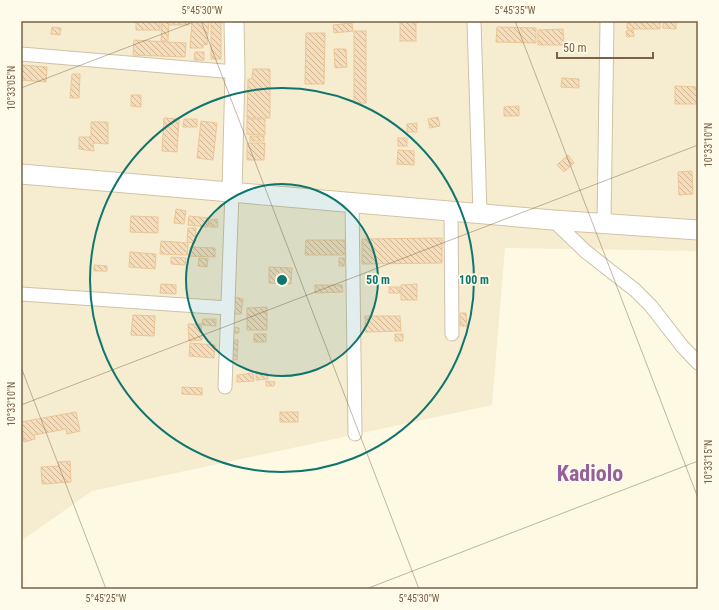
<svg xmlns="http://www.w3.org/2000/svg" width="719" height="610" viewBox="0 0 719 610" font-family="'Roboto Condensed',sans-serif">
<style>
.residential{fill:#f6ecd0}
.building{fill:url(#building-back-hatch);stroke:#eac697}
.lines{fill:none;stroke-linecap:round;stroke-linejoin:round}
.street-casing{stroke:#d0c1a8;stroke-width:15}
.secondary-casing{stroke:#d4c3a5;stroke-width:21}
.street{stroke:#fff;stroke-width:13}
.secondary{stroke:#fff;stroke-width:19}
.ticks{fill:none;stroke:#786146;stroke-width:1;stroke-opacity:0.45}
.ring{fill:none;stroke:#0f766e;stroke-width:2}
.labels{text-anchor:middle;stroke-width:3.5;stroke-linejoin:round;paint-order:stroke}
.town-label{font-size:22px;font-weight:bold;fill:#94619c;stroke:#fffbea}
.centre{fill:#0f766e;stroke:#fffbea;stroke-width:2}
.ring-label{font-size:12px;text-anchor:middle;font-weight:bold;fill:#0f766e;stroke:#fffbea;stroke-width:3.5;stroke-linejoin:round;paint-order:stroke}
.neatline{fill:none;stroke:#786146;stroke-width:1.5}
.ticks-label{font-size:10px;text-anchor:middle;fill:#786146}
</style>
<defs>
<pattern id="building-back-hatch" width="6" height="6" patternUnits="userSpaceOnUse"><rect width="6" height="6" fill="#f6dcb8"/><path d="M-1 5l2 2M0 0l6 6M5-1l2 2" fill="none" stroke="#ccb697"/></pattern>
</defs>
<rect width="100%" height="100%" fill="#fef9e2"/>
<!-- residential -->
<polygon class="residential" points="21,21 698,21 698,251 505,248 492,405 92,491 21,541"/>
<!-- building -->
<g class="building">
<rect x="136" y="21" width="24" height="9"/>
<polygon points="162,21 169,21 168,41 161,41"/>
<rect x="170" y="21" width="19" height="4"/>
<polygon points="192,21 209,21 207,45 203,44 203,48 190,48"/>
<rect x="400" y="21" width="16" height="20"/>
<polygon points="627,21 660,22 660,29 627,29"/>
<polygon points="663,21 676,21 676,29 663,28"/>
<rect x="211" y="22" width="10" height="37"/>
<polygon points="352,23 353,31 334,33 333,25"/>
<polygon points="52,27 61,28 60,35 51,34"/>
<polygon points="497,27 536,28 536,43 496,42"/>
<polygon points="563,29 564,45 538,45 538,30"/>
<polygon points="633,30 634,36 627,37 626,31"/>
<rect x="354" y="31" width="12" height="72"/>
<polygon points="306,33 325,33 324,84 305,84"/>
<polygon points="134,40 186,43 185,57 133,55"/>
<polygon points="334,49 346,49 347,67 335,68"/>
<polygon points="195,52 204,52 204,60 194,60"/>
<polygon points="22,65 47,67 46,82 21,80"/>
<polygon points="253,69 270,69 270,118 247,118 248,79 252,79"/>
<polygon points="72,74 80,74 79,98 70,98"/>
<polygon points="562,78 579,79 579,88 561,87"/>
<polygon points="675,86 698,87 698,104 675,104"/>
<polygon points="131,95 141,95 141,107 131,106"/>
<polygon points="519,106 519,116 504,116 504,107"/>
<polygon points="438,117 440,126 430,128 428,119"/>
<polygon points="164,118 179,119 177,152 162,151"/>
<polygon points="184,119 197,119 197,127 183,127"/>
<polygon points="247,119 265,119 265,135 247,134"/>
<polygon points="201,121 217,123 213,160 197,158"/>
<polygon points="91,122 108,122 108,144 93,143 94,151 79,149 79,137 91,137"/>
<polygon points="417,123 417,132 407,132 407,124"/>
<rect x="250" y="136" width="14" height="5"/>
<rect x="398" y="138" width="9" height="8"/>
<polygon points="247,143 265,143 264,160 247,160"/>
<polygon points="398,150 414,151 414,165 397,164"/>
<polygon points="568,155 574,163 564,172 557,165"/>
<polygon points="692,171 693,194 679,195 678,172"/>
<polygon points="176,209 186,211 184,224 174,223"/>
<polygon points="131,216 158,217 158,233 130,232"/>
<polygon points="189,216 209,218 208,227 188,225"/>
<polygon points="217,219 218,227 210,227 210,220"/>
<polygon points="188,228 196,228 195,243 187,242"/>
<polygon points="442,238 442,263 362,264 362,239"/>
<polygon points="306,240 345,240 345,255 305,255"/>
<polygon points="161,241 188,243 187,255 160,254"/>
<polygon points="190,247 215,248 215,257 190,256"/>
<polygon points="130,252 156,254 155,269 129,267"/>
<polygon points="171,257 186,258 185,265 171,264"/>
<polygon points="199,258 208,259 207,267 198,266"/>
<polygon points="339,258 345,258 344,266 339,266"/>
<polygon points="94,265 107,266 107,271 94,271"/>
<polygon points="269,267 292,268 291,284 269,283"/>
<rect x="468" y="277" width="20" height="7"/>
<polygon points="161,284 176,285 176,294 160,293"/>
<polygon points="417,284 417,300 401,300 401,285"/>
<polygon points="315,285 342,285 343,292 315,293"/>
<rect x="389" y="287" width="11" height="6"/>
<polygon points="235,297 243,299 241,314 233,314"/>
<polygon points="267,307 267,330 247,330 247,308"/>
<polygon points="460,313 466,313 467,326 460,326"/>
<polygon points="133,315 155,316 154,336 131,335"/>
<polygon points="365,316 400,316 401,331 365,332"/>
<polygon points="203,319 216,319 216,326 202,325"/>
<polygon points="188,324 201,324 202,340 189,341"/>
<polygon points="232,327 239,328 239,333 232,333"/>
<rect x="254" y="334" width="12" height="8"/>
<rect x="395" y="334" width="8" height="7"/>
<polygon points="231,340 238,340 237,360 229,359"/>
<polygon points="190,343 215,345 214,358 189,356"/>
<polygon points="253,373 254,381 237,382 237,375"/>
<polygon points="267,373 268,379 256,380 256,374"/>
<polygon points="266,381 275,382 274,386 266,386"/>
<polygon points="182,387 202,388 202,395 182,394"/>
<polygon points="76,412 80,431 67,434 66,429 34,435 35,439 24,442 21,422"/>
<rect x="280" y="412" width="18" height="10"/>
<polygon points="70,461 71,482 42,484 41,467 59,466 58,462"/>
</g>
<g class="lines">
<defs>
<g id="street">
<polyline points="474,21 480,213"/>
<polyline points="21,54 235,72"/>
<polyline points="352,202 355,434"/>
<polyline points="451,211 452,334"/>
<polyline points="553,220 585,251 635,290 651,306 682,346 698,363"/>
<polyline points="604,223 607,21"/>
<polyline points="21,294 228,308"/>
<polyline points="225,387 232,192"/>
</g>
<g id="secondary">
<polyline points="21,174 553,220 698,230"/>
<polyline points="232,192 235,72 234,21"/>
</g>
</defs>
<!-- street casing -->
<use href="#street" class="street-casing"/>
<!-- secondary casing -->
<use href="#secondary" class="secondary-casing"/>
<!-- street -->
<use href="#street" class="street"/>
<!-- secondary -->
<use href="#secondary" class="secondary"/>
</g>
<!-- ticks -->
<path class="ticks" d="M201 21 419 589M515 21 698 498M21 88 196 21M21 367 106 589M21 405 698 145M366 589 698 461"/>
<!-- distance rings -->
<circle cx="282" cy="280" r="96" fill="#0f766e" fill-opacity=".12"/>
<g class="ring">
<circle cx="282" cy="280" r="96"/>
<circle cx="282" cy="280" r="192"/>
</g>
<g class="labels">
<!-- town labels -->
<g class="town-label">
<text x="590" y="481">Kadiolo</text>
</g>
</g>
<circle cx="282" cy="280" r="6" class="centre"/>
<g class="ring-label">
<text x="378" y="284">50 m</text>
<text x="474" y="284">100 m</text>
</g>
<!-- border -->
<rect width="719" height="610" fill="none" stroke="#fffbea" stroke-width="44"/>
<!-- scale -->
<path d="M557 52v6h96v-6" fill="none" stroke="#786146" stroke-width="2"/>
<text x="563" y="52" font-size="12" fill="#786146" stroke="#fffbea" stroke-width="3" paint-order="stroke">50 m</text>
<rect x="22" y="22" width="675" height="566" class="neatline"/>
<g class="ticks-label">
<text x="202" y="14">5°45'30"W</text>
<text x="515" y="14">5°45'35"W</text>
<text transform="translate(11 88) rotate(-90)" y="4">10°33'05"N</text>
<text transform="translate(708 145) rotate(-90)" y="4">10°33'10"N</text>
<text transform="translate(11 404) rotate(-90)" y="4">10°33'10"N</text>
<text transform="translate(708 462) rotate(-90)" y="4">10°33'15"N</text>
<text x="106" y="602">5°45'25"W</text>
<text x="419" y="602">5°45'30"W</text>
</g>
</svg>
